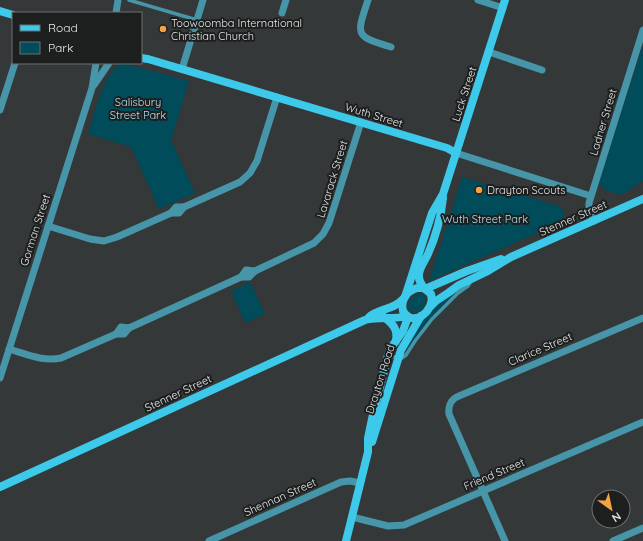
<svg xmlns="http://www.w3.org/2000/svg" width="643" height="541" viewBox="0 0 643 541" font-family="Quicksand,sans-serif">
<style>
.green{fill:#004c5b}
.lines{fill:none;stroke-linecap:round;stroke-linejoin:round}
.lane{stroke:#4795a9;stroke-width:3.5}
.street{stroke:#4795a9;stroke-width:7}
.secondary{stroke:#3dc9ea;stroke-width:8}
.poi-dot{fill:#f4a344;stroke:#1d1f1f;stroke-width:1.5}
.labels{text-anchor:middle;stroke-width:4;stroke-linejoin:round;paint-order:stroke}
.poi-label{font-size:11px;fill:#e5e8e9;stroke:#1d1f1f;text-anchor:start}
.street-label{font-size:11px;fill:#e5e8e9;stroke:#1d1f1f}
.park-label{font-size:11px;fill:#abe3f3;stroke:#1d1f1f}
</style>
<rect width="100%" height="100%" fill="#343839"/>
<!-- green -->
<g class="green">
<polygon points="643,45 643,181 621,195 603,189 599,182"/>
<path d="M120 64H126L189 81 171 140 195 193 159 209 131 147 88 134C94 115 103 74 120 64Z"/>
<polygon points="462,177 559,206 563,211 564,217 560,223 429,281"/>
<polygon points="250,282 265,314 245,323 231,291"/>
<polygon points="455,290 456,292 431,318 405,352 403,350 422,321 429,315 434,308"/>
<path d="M421 293 426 297 425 304C422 310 417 314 410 311L408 307C409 299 413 294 421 293Z"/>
</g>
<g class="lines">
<!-- lane -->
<g class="lane">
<polyline points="129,0 197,20"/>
<polyline points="388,355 398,358 402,358 406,355 415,341 432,319 458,293 468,286 471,281"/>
</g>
<!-- street -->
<g class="street">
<path d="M368 0C356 36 355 36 391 47"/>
<polyline points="478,0 503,8"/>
<polyline points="116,13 118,0"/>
<polyline points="282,13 286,0"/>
<polyline points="489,52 542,70"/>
<polyline points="182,69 203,0"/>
<polyline points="94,85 109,63"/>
<polyline points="0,110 15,63"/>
<polyline points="456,153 591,196"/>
<polyline points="171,213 179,213 184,207"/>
<polyline points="594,221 589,210 589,203 643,30"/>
<polyline points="48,226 90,239 104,241 117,237 171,213 176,207 184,207 240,182 250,173 257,161 277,97"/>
<polyline points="241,277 246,270 255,271 314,243 323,234 329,223 361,122"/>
<polyline points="116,334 124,334 129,328"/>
<path d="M9 349C26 354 43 362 61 358L116 334 121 327 129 328 241 277H249L255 271"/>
<polyline points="0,378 92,88 96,63"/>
<polyline points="352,517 388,526 404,525 643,422"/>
<polyline points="209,541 341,482 350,481 360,483"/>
<path d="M505 541 449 414C448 406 451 399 459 396L643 318"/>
<polyline points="613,541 643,528"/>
</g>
<!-- secondary -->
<g class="secondary">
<polyline points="0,11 13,15"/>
<polyline points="141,58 148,59 447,148 456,153"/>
<path d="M417 288H424L431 294C436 310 413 329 403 311 400 300 407 291 417 288Z"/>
<path d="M424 288C421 284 418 280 419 274 420 266 425 261 428 254 436 236 441 217 443 198"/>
<polyline points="425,289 467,271 501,259"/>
<polyline points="405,297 432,213 443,194 505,0"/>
<polyline points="430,307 436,301 448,293 459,285 486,272 511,257 643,199"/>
<path d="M369 317C380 308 394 310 404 298"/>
<path d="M384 317C393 324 398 329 396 341"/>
<polyline points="372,442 401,350 421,316"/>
<path d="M0 487 365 320C380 316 393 320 407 316"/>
<polyline points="346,541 368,452 368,438 372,419 388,355 393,345 403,331 408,317"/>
</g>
</g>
<!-- markers -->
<g class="poi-dot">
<circle cx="163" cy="29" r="4"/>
<circle cx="479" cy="190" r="4"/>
</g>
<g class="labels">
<!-- poi labels -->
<g class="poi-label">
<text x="171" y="27">Toowoomba International<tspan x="171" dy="13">Christian Church</tspan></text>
<text x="487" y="194">Drayton Scouts</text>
</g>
<!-- street labels -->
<g class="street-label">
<text transform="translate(464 94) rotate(-72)" y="4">Luck Street</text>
<text transform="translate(374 115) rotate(17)" y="4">Wuth Street</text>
<text transform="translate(603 122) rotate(-73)" y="4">Ladner Street</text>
<text transform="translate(332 179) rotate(-73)" y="4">Lavarack Street</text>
<text transform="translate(573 218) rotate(-24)" y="4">Stenner Street</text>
<text transform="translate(35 230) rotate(-72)" y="4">Gorman Street</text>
<text transform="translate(540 349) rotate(-23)" y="4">Clarice Street</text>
<text transform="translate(380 379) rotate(-72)" y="4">Drayton Road</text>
<text transform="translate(178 393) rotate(-25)" y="4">Stenner Street</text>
<text transform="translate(494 474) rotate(-23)" y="4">Friend Street</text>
<text transform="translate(280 497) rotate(-24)" y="4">Shennan Street</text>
</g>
<!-- park labels -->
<g class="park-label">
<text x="138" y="106">Salisbury<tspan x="138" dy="13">Street Park</tspan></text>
<text x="485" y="223">Wuth Street Park</text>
</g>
</g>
<!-- legend -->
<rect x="12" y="12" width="130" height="52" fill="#1d1f1f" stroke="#6d6f70"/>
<rect x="20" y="25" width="20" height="6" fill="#3dc9ea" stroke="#6d6f70"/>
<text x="48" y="32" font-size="12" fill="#e5e8e9">Road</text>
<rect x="20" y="42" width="20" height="12" fill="#004c5b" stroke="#6d6f70"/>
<text x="48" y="52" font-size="12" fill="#e5e8e9">Park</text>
<!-- north arrow -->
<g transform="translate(611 509) rotate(147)"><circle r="19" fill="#1d1f1f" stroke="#6d6f70"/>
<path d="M0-3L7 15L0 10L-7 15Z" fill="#f4a344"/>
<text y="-6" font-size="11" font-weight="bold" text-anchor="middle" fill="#e5e8e9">N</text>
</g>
</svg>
